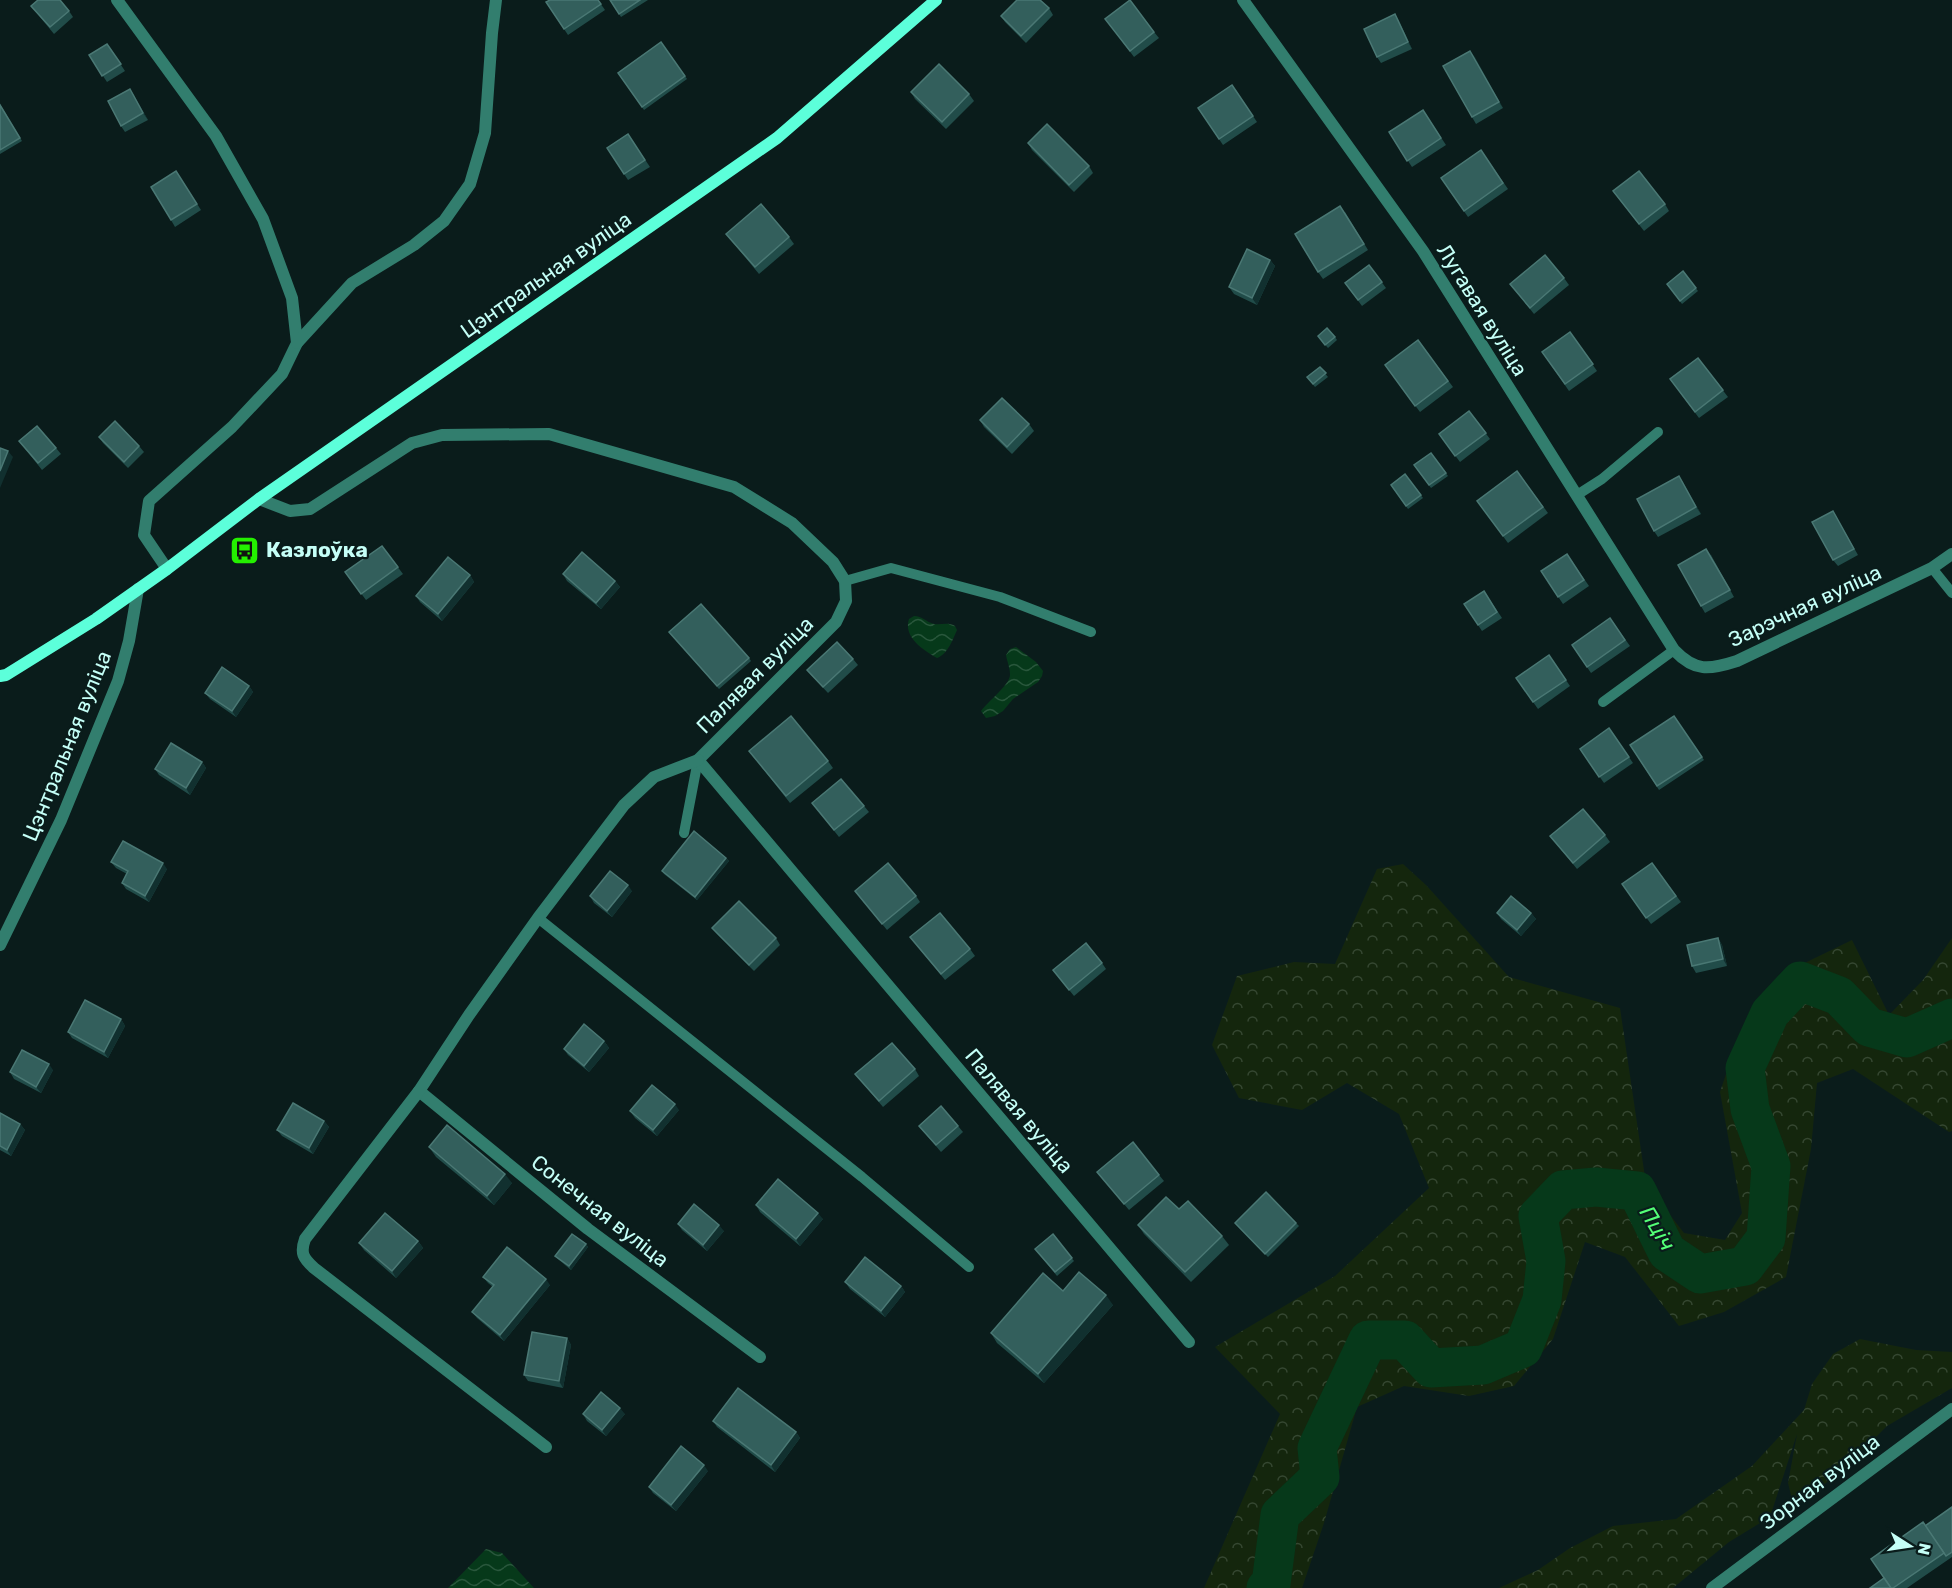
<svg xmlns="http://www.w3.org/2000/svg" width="1952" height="1588" viewBox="0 0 1952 1588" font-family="Rubik,sans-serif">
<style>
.forest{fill:url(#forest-crowns)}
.water{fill:url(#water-waves)}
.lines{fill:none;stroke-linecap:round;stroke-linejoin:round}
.river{stroke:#06391a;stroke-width:39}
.service{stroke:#327e6e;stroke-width:10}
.minor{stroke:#327e6e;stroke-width:12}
.secondary{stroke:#5cffda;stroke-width:12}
.wall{fill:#214c49}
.shaded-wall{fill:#11302f}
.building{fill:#335f5c;stroke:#4a7874;stroke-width:1.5}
.labels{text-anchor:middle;stroke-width:4.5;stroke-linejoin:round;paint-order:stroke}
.street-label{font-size:21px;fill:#c5fff7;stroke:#0a1c1b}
.poi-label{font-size:21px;font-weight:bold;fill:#c5fff7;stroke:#0a1c1b;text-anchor:start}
.water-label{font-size:22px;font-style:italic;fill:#53ff77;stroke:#0a1c1b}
</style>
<defs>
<pattern id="forest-crowns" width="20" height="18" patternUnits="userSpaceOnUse" patternTransform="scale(1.5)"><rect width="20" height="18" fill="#14260d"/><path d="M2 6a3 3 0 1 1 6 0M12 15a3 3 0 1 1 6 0" fill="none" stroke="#354731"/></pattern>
<pattern id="water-waves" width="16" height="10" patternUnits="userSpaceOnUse" patternTransform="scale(1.5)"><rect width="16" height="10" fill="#06391a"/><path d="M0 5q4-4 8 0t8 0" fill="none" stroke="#29573c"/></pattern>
</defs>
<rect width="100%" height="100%" fill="#0a1c1b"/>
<!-- forest -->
<g class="forest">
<polygon points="1403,864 1426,885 1509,977 1620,1008 1646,1184 1684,1233 1725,1240 1742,1213 1720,1092 1734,1050 1780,975 1852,940 1889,1015 1923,980 1952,938 1952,1131 1949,1132 1853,1069 1817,1083 1811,1149 1786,1277 1724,1312 1679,1326 1625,1257 1585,1242 1553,1339 1514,1386 1469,1396 1404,1386 1357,1407 1324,1523 1302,1588 1204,1588 1280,1414 1215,1347 1335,1276 1429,1188 1399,1114 1347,1083 1302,1110 1239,1098 1212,1045 1237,976 1294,962 1335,964 1377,869"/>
<polygon points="1860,1339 1916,1350 1952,1352 1952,1388 1887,1426 1842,1471 1794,1507 1788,1483 1797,1434 1770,1517 1729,1542 1673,1588 1499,1588 1538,1570 1570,1548 1613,1526 1676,1519 1752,1466 1804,1410 1812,1384 1833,1354"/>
</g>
<!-- water -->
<g class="water">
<path d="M914 616C922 616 926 622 934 624 942 625 948 622 955 626L957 630C953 639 948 654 937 658 923 650 903 637 909 619Z"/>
<path d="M1016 647 1036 662 1043 671 1042 676 1038 682 1013 699 1003 711 995 716 986 718 981 711C988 701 1011 684 1010 674 1010 668 1007 661 1006 655L1010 649Z"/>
<polygon points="486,1549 502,1553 534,1588 448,1588"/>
</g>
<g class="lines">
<!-- river -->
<polyline class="river" points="1266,1588 1271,1584 1280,1515 1320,1477 1317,1448 1368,1340 1405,1340 1431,1368 1483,1365 1523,1348 1542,1300 1546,1261 1538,1216 1563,1190 1596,1187 1637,1191 1667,1252 1700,1274 1745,1266 1766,1238 1771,1166 1750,1109 1745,1068 1770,1013 1800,981 1839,996 1869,1027 1907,1038 1952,1018"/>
<!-- service -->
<g class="service">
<polyline points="1577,495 1602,479 1658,432"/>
<polyline points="1932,568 1952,593"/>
<polyline points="845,581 891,568 1000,597 1091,632"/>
<polyline points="1603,702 1674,650"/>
<polyline points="684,833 698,760"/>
<polyline points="538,918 862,1177 969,1267"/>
</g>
<!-- minor -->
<g class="minor">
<polyline points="117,0 216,136 263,219 292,298 297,343 282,374 232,427 149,501 144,535 167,569"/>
<path d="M1243 0 1423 251 1674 650C1695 672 1709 670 1737 661L1932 568 1952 554"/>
<polyline points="297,343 352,283 414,245 444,221 470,184 485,133 492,33 496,0"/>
<polyline points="259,499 290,511 310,509 412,443 442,435 549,434 734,487 792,523 833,562 845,581 846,601 836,622 698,760 1189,1342"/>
<polyline points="0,945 61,820 118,681 129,641 138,589"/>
<polyline points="419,1091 588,1229 760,1357"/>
<path d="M546 1447 314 1268C303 1258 300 1253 305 1239L419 1091 469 1015 538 918 624 805 654 777 698 760"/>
<polyline points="1712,1588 1952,1409"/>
</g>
<!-- secondary -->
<polyline class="secondary" points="0,676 6,675 96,619 167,569 259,499 777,138 936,0"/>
</g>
<!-- wall -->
<g class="wall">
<polygon points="598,0 605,10 568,35 546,2"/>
<polygon points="610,0 648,0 621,17"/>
<polygon points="31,6 69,11 73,17 54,34"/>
<polygon points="1049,8 1053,15 1026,43 1005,22 1001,16"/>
<polygon points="1395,14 1399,21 1412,49 1381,63 1377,57"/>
<polygon points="1110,25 1154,32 1159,38 1134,57"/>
<polygon points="661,42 687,79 644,110 618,73"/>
<polygon points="107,44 125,71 107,82 89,55"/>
<polygon points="1470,51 1503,108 1476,124 1472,117"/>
<polygon points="1232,85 1257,122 1223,145 1198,108"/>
<polygon points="130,89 148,120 125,132 121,126"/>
<polygon points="911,92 969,94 974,101 946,129 915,99"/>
<polygon points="0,104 22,141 0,154"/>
<polygon points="1423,110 1446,145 1412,167 1389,132"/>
<polygon points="628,134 650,167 628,180 607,148"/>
<polygon points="1028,143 1089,166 1093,173 1074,192 1032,150"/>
<polygon points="1481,150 1508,189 1468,217 1441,178"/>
<polygon points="176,171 201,210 175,227 171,220"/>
<polygon points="1613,191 1665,204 1669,211 1644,231"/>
<polygon points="1345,212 1368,250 1323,279 1318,272"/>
<polygon points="726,234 789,237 794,244 759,274"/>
<polygon points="1270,260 1275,266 1257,305 1234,294 1229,287"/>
<polygon points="1369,265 1386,288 1362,306 1345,283"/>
<polygon points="1683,271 1698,291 1682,304 1667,284"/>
<polygon points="1564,278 1569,285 1534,314 1510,284"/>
<polygon points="1570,332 1597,371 1569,391 1542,352"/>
<polygon points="1335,337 1337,340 1328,348 1320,339"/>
<polygon points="1418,340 1453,387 1420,412 1385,365"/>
<polygon points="1698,358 1728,397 1699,418 1670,379"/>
<polygon points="1320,367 1328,377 1315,387 1307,377"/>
<polygon points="1469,411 1490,439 1460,462 1439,434"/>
<polygon points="980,420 1029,424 1034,431 1012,454 984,427"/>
<polygon points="99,437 139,446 144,452 128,468 103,443"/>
<polygon points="19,441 56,448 61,454 42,470"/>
<polygon points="1431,453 1448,476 1431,488 1414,465"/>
<polygon points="1517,471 1548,513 1508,543 1477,501"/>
<polygon points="1405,474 1423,498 1408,509 1391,485"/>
<polygon points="1679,476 1701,514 1658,537 1654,531"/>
<polygon points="1837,518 1858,555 1838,566 1833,560"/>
<polygon points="382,546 403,574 366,600 345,572"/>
<polygon points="1567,554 1589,586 1563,604 1541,571"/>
<polygon points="1711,555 1734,597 1705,613 1701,606"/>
<polygon points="563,574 615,581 620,587 601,609 567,581"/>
<polygon points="470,575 474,582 442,621 420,602 416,596"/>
<polygon points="1484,591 1502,618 1482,631 1464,604"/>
<polygon points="1610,618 1630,646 1591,673 1572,645"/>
<polygon points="672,635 749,658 751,661 719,689"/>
<polygon points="1549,655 1570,686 1538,709 1516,678"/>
<polygon points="853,659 858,665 828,693 812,676 807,670"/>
<polygon points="249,686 253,692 236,717 210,699 205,693"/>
<polygon points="1674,716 1704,760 1659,790 1630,745"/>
<polygon points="1609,728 1633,763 1604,783 1580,749"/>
<polygon points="749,751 828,761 833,768 790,803"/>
<polygon points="202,762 206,768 190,795 159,775 155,769"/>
<polygon points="812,803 864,806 869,812 839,837"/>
<polygon points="1605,835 1610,842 1577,869 1550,836"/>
<polygon points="726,858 729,861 697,900 664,874 662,871"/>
<polygon points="111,862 167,869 149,902 126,889 122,883 127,874 116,868"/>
<polygon points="1652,863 1681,902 1651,924 1622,884"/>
<polygon points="632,891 612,917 594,903 590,896"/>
<polygon points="855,891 916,896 920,902 887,930"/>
<polygon points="1497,913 1531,913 1536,919 1521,936 1501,919"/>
<polygon points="712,928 776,938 780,945 754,971 717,934"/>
<polygon points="910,937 970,949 975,956 945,980"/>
<polygon points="1718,938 1722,945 1727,966 1696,973 1692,966"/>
<polygon points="1102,963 1106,969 1074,996 1053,970"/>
<polygon points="121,1019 125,1026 108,1058 72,1038 68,1032"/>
<polygon points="604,1041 609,1048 589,1072 568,1055 564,1049"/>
<polygon points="915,1069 919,1076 883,1107 855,1074"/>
<polygon points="53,1070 41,1093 14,1079 10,1072"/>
<polygon points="679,1110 657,1136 635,1118 630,1111"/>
<polygon points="0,1113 20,1124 25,1130 11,1156 0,1150"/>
<polygon points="324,1121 329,1127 313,1154 282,1136 277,1130"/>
<polygon points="919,1126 958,1126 963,1132 941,1152"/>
<polygon points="429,1147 512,1183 494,1205 436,1157"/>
<polygon points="1097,1172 1159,1175 1164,1181 1129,1210"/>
<polygon points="756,1205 823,1219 800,1246 760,1212"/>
<polygon points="1235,1223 1296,1223 1299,1226 1268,1257"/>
<polygon points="678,1224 724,1231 707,1251 682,1230"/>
<polygon points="1138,1225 1222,1236 1229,1245 1191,1282 1144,1234"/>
<polygon points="1053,1234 1074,1261 1057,1276 1035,1249"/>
<polygon points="418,1241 423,1248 396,1278 364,1250 359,1243"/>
<polygon points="586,1244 588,1247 571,1270 558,1259 555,1256"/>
<polygon points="483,1277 550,1285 504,1341 477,1318 472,1312 493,1287 488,1283"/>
<polygon points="845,1282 901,1286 905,1292 885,1317 850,1289"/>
<polygon points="1063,1291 1113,1305 1044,1383 997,1343 991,1333"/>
<polygon points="567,1338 571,1345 563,1388 528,1381 524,1375"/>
<polygon points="583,1414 625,1414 606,1436 587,1421"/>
<polygon points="713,1421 796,1432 800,1438 775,1472 717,1427"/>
<polygon points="708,1471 676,1511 653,1493 649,1487"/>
<polygon points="1952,1507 1952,1557 1907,1588 1870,1588 1884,1578"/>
</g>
<!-- shaded-wall -->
<g class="shaded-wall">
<polygon points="1395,14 1399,21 1412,49 1408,42"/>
<polygon points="1470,51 1475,57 1503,108 1499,102"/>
<polygon points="130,89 134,95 148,120 143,113"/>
<polygon points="1270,260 1275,266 1257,305 1252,298"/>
<polygon points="8,451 13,457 0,488 0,471"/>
<polygon points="1679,476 1683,482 1701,514 1696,507"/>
<polygon points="1706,549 1711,555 1734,597 1730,590"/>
<polygon points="470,575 474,582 442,621 438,614"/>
<polygon points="615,581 620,587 601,609 596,603"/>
<polygon points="249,686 253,692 236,717 232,711"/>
<polygon points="202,762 206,768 190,795 186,788"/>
<polygon points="726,858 729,861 697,900 695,897"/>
<polygon points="163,863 167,869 149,902 145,896"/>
<polygon points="628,885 632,891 612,917 607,911"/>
<polygon points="1531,913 1536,919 1521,936 1517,930"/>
<polygon points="1718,938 1722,945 1727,966 1723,959"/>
<polygon points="121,1019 125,1026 108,1058 104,1052"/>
<polygon points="604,1041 609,1048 589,1072 584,1066"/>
<polygon points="49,1064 53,1070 41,1093 36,1087"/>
<polygon points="675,1104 679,1110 657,1136 653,1130"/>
<polygon points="324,1121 329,1127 313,1154 309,1148"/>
<polygon points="20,1124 25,1130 11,1156 7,1150"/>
<polygon points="505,1174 512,1183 494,1205 487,1196"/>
<polygon points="818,1213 823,1219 800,1246 796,1239"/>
<polygon points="719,1225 724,1231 707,1251 703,1245"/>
<polygon points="418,1241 423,1248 396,1278 392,1271"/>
<polygon points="586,1244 588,1247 571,1270 569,1266"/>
<polygon points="546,1279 550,1285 504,1341 500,1335"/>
<polygon points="901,1286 905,1292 885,1317 881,1311"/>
<polygon points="1106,1295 1113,1305 1044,1383 1038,1374"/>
<polygon points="567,1338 571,1345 563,1388 559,1381"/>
<polygon points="620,1408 625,1414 606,1436 602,1430"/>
<polygon points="796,1432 800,1438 775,1472 771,1465"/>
<polygon points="704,1465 708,1471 676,1511 671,1505"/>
</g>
<!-- building -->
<g class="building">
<polygon points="38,0 60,0 69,11 50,27 31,6"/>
<polygon points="550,0 598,0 601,4 564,29 546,2"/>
<polygon points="610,0 640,0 619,14"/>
<polygon points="1017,0 1040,0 1049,8 1021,36 1001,16"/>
<polygon points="1130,0 1154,32 1130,51 1105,19"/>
<polygon points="1395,14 1408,42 1377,57 1364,29"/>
<polygon points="661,42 685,76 642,107 618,73"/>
<polygon points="107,44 121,64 102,76 89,55"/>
<polygon points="1470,51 1499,102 1472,117 1443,66"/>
<polygon points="939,64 969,94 942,122 911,92"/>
<polygon points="1232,85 1253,116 1219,139 1198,108"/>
<polygon points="130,89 143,113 121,126 108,101"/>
<polygon points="0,105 20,138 0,150"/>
<polygon points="1423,110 1441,138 1407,161 1389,132"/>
<polygon points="1047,124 1089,166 1069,185 1028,143"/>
<polygon points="628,134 645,160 624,174 607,148"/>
<polygon points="1481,150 1503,183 1464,211 1441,178"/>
<polygon points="176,171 197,204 171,220 151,187"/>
<polygon points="1639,171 1665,204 1639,224 1613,191"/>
<polygon points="761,204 789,237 755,267 726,234"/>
<polygon points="1340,206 1364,244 1318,272 1295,234"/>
<polygon points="1247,249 1270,260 1252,298 1229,287"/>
<polygon points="1545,255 1564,278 1530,308 1510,284"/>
<polygon points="1369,265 1382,282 1358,300 1345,283"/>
<polygon points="1683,271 1696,288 1680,301 1667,284"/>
<polygon points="1327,328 1335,337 1325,345 1318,336"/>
<polygon points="1570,332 1593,364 1565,384 1542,352"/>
<polygon points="1418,340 1448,381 1415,406 1385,365"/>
<polygon points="1698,358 1723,390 1695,412 1670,379"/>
<polygon points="1320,367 1326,373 1313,384 1307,377"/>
<polygon points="1002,398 1029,424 1007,447 980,420"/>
<polygon points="1469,411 1486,433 1455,456 1439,434"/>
<polygon points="115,421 139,446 124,462 99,437"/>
<polygon points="37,426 56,448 38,463 19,441"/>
<polygon points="0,448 8,451 0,471"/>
<polygon points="1431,453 1446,473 1429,485 1414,465"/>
<polygon points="1517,471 1543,507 1503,536 1477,501"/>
<polygon points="1405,474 1421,495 1406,506 1391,485"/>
<polygon points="1679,476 1696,507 1654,531 1637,499"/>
<polygon points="1833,511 1854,549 1833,560 1812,522"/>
<polygon points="382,546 398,567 361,594 345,572"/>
<polygon points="1706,549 1730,590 1701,606 1678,565"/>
<polygon points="582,552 615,581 596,603 563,574"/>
<polygon points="1567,554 1584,580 1558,597 1541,571"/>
<polygon points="448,557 470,575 438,614 416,596"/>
<polygon points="1484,591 1497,612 1478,625 1464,604"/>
<polygon points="701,604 749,658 717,686 669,632"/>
<polygon points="1610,618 1625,640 1587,667 1572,645"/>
<polygon points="837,642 853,659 823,687 807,670"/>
<polygon points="1549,655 1566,680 1533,702 1516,678"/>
<polygon points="222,667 249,686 232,711 205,693"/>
<polygon points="791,716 828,761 786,796 749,751"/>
<polygon points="1674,716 1702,757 1657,786 1630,745"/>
<polygon points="1609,728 1629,757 1599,777 1580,749"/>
<polygon points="171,743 202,762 186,788 155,769"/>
<polygon points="841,779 864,806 834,830 812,803"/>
<polygon points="1583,809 1605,835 1573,863 1550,836"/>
<polygon points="694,831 726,858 695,897 662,871"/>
<polygon points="123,841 163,863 145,896 122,883 128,871 111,862"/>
<polygon points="888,863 916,896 882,924 855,891"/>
<polygon points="1652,863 1676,896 1646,918 1622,884"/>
<polygon points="610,871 628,885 607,911 590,896"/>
<polygon points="1511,896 1531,913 1517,930 1497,913"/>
<polygon points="739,901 776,938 749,965 712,928"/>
<polygon points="940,913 970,949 941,974 910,937"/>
<polygon points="1718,938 1723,959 1692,966 1687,945"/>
<polygon points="1086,943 1102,963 1069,990 1053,970"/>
<polygon points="85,1000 121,1019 104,1052 68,1032"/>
<polygon points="584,1024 604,1041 584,1066 564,1049"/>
<polygon points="892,1043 915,1069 879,1101 855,1074"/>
<polygon points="22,1050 49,1064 36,1087 10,1072"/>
<polygon points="652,1085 675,1104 653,1130 630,1111"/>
<polygon points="293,1103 324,1121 309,1148 277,1130"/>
<polygon points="941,1106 958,1126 936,1145 919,1126"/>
<polygon points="0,1113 20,1124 7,1150 0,1146"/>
<polygon points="447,1125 505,1174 487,1196 429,1147"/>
<polygon points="1133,1142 1159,1175 1124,1204 1097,1172"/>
<polygon points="778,1179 818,1213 796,1239 756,1205"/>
<polygon points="1266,1192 1296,1223 1265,1254 1235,1223"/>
<polygon points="1166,1197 1179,1209 1188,1201 1222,1236 1185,1272 1138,1225"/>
<polygon points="694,1204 719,1225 703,1245 678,1224"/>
<polygon points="385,1213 418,1241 392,1271 359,1243"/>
<polygon points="572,1234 586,1244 569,1266 555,1256"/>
<polygon points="1053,1234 1072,1258 1055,1272 1035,1249"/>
<polygon points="507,1247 546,1279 500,1335 472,1312 494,1285 483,1277"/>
<polygon points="865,1257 901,1286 881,1311 845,1282"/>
<polygon points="1079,1272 1106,1295 1038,1374 991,1333 1043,1273 1063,1291"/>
<polygon points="532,1332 567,1338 559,1381 524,1375"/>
<polygon points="738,1388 796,1432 771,1465 713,1421"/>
<polygon points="601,1392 620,1408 602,1430 583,1414"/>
<polygon points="681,1446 704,1465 671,1505 649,1487"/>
<polygon points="1952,1507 1952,1552 1946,1556 1925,1526"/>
<polygon points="1923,1522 1944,1553 1893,1588 1891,1588 1871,1559"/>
<polygon points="1884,1578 1891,1588 1870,1588"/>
</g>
<!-- icons -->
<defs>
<symbol id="bus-square" viewBox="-11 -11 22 22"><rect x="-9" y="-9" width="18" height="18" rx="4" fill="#24f000" stroke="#0a1c1b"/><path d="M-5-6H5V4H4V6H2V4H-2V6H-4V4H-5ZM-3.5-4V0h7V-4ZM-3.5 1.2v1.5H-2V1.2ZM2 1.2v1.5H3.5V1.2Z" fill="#111"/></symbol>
</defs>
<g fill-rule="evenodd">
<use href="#bus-square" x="228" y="534" width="33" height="33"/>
</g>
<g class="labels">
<!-- street labels -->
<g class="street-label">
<text transform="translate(546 275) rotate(-35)" y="7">Цэнтральная вуліца</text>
<text transform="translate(1482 310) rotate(58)" y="7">Лугавая вуліца</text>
<text transform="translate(1805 606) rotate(-25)" y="7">Зарэчная вуліца</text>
<text transform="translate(755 675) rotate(-45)" y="7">Палявая вуліца</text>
<text transform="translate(67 746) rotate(-68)" y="7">Цэнтральная вуліца</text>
<text transform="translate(1019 1111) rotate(50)" y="7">Палявая вуліца</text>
<text transform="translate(600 1211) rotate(38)" y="7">Сонечная вуліца</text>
<text transform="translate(1820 1482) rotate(-37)" y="7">Зорная вуліца</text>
</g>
<!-- poi labels -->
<g class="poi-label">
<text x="266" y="557">Казлоўка</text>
</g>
<!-- water labels -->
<g class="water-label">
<text transform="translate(1658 1228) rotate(59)" y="8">Пціч</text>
</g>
</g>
<!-- north arrow -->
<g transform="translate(1910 1546) rotate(102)" stroke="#0a1c1b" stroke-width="4.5" paint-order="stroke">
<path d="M0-4.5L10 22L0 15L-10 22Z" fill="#c5fff7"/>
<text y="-9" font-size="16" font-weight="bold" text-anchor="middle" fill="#c5fff7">N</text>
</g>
</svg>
